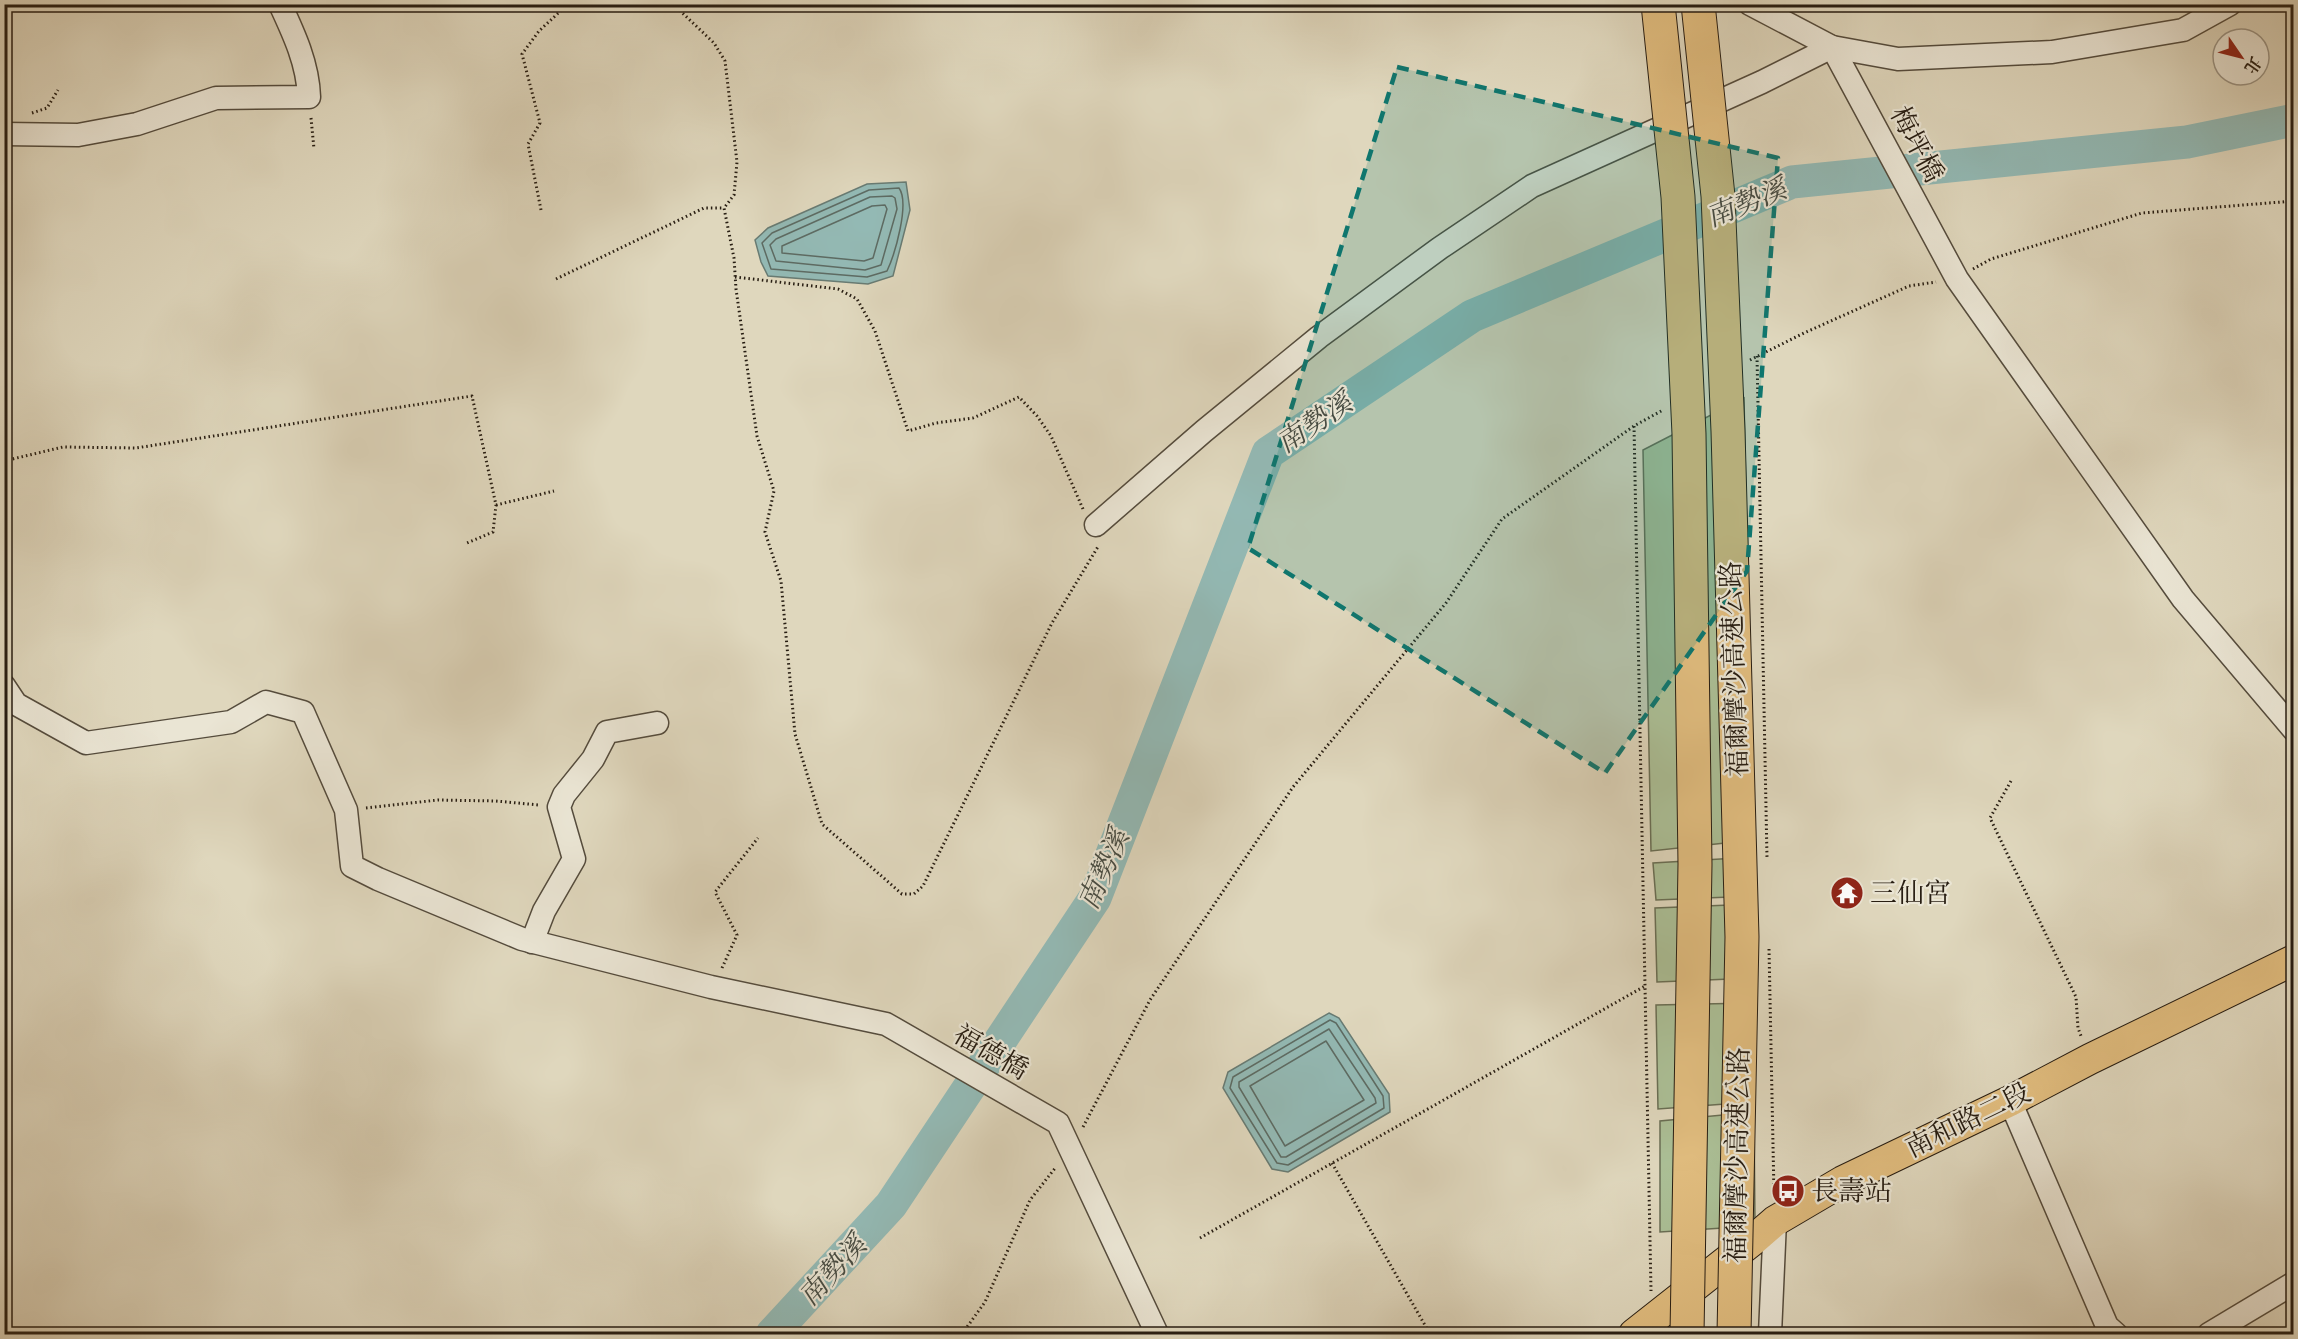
<svg xmlns="http://www.w3.org/2000/svg" width="2298" height="1339" viewBox="0 0 2298 1339" font-family="'EB Garamond','Noto Serif TC',serif">
<style>
.grass{fill:#abbf96;stroke:#696e54;stroke-width:1.5}
.water{fill:#93b9b4;stroke:#687b73;stroke-width:1.5}
.lines{fill:none;stroke-linecap:round;stroke-linejoin:round}
.shore{stroke:#5d6b63;stroke-width:1.5}
.river{stroke:#93b9b4;stroke-width:33}
.minor-casing{stroke:#554c3d;stroke-width:25}
.major-casing{stroke:#271d12;stroke-width:32}
.path{stroke:#271d12;stroke-width:3;stroke-dasharray:1.5 3;stroke-linecap:butt}
.minor{stroke:#eae5d4;stroke-width:22}
.major{stroke:#e0bc7e;stroke-width:30}
.highway-bridge-casing{stroke:#271d12;stroke-width:35;stroke-linecap:butt}
.highway-bridge{stroke:#e0bc7e;stroke-width:33}
.marked{fill:#0f766e;fill-opacity:0.2;stroke:#0f766e;stroke-width:4.5;stroke-dasharray:12 8;stroke-linejoin:round}
.labels{text-anchor:middle;stroke-width:4.5;stroke-linejoin:round;paint-order:stroke}
.street-label{font-size:27px;fill:#271d12;stroke:#eae5d4}
.poi-label{font-size:27px;fill:#271d12;stroke:#eae5d4;text-anchor:start}
.water-label{font-size:28px;font-style:italic;fill:#474c43;stroke:#eae5d4}
</style>
<rect width="100%" height="100%" fill="#dfd7bd"/>
<filter id="stains"><feTurbulence type="fractalNoise" baseFrequency=".00333" numOctaves="4"/><feColorMatrix values="0 0 0 0 .2 0 0 0 0 .09 0 0 0 0 .02 0 0 0 .5 -.17"/></filter>
<radialGradient id="worn" r=".72"><stop offset=".6" stop-color="#630" stop-opacity="0"/><stop offset="1" stop-color="#630" stop-opacity=".3"/></radialGradient>
<!-- grass -->
<g class="grass">
<polygon points="1744,398 1753,840 1651,851 1643,450"/>
<polygon points="1754,857 1755,896 1656,900 1653,863"/>
<polygon points="1755,904 1755,978 1657,982 1655,908"/>
<polygon points="1750,1003 1752,1102 1658,1109 1656,1005"/>
<polygon points="1754,1112 1755,1226 1660,1232 1660,1121"/>
</g>
<!-- water -->
<g class="water">
<polygon points="906,182 910,210 893,276 868,284 768,276 761,262 755,240 768,228 867,184"/>
<polygon points="1329,1013 1339,1018 1389,1094 1390,1112 1288,1172 1272,1169 1223,1088 1228,1072"/>
</g>
<g class="lines">
<!-- shore -->
<g class="shore">
<path d="M899 188C910 203 895 254 887 271L867 277 771 269 762 243 772 233 869 190Z"/>
<polygon points="892,196 895,198 897,209 881,265 865,270 776,261 770,245 776,239 870,197"/>
<polygon points="885,205 887,209 873,258 864,261 782,253 782,246 872,206"/>
<polygon points="1330,1020 1336,1023 1383,1096 1384,1108 1288,1165 1277,1163 1230,1088 1233,1077"/>
<polygon points="1329,1029 1375,1098 1376,1103 1286,1157 1281,1157 1239,1087 1239,1082"/>
<polygon points="1326,1041 1364,1100 1285,1146 1250,1086"/>
</g>
<!-- river -->
<polyline class="river" points="772,1334 891,1205 1095,898 1268,453 1472,316 1792,182 2187,142 2294,120"/>
<defs>
<g id="minor">
<polyline points="1750,4 1832,47 1957,279 2183,599 2294,730"/>
<path d="M4 134 78 135 137 124 216 98 309 97C308 64 294 34 280 4"/>
<polyline points="1096,525 1204,431 1319,337 1440,248 1532,186 1762,82 1832,47 1898,59 2052,52 2183,30 2230,4"/>
<polyline points="4,686 16,704 86,743 231,722 266,702 303,712 346,810 352,866 378,879 522,939 711,987 886,1024 1058,1123 1157,1334"/>
<polyline points="532,942 544,911 574,859 559,807 564,795 593,759 607,732 657,723"/>
<polyline points="2010,1101 2107,1326 2116,1334"/>
<polyline points="1770,1334 1775,1221"/>
<polyline points="2209,1334 2294,1283"/>
</g>
<polyline id="major" points="1634,1334 1752,1241 1775,1221 1843,1181 2010,1101 2090,1059 2294,960"/>
</defs>
<!-- minor casing -->
<use href="#minor" class="minor-casing"/>
<!-- major casing -->
<use href="#major" class="major-casing"/>
<!-- path -->
<g class="path">
<polyline points="673,4 714,43 725,61 737,162 734,195 724,208 734,258 736,289 757,436 774,491 765,532 781,581 795,734 822,824 902,894 914,894 923,886 1052,623 1099,545"/>
<polyline points="32,113 47,108 58,90"/>
<polyline points="311,118 314,149"/>
<polyline points="541,210 528,144 540,123 522,54 539,31 568,4"/>
<polyline points="1973,269 1991,259 2142,213 2294,201"/>
<polyline points="735,277 838,289 857,299 875,331 908,431 936,423 973,418 1019,397 1037,416 1051,436 1083,509"/>
<polyline points="556,279 704,208 724,208"/>
<polyline points="1757,356 1767,858"/>
<polyline points="1750,360 1804,333 1909,286 1936,282"/>
<polyline points="1634,426 1651,1291"/>
<polyline points="4,461 63,447 136,448 472,396 496,505 493,532 467,543"/>
<polyline points="496,505 554,491"/>
<polyline points="2011,781 1990,818 2076,997 2078,1028 2081,1036"/>
<polyline points="366,808 438,800 496,801 539,805"/>
<polyline points="1769,949 1774,1194"/>
<polyline points="722,968 737,935 715,892 758,838"/>
<polyline points="1083,1127 1150,1000 1293,787 1446,603 1502,519 1634,426 1663,410"/>
<polyline points="1332,1163 1430,1334"/>
<polyline points="1200,1238 1645,986"/>
<polyline points="962,1334 985,1302 1030,1200 1056,1167"/>
</g>
<!-- minor -->
<use href="#minor" class="minor"/>
<!-- major -->
<use href="#major" class="major"/>
<defs>
<g id="highway-bridge">
<polyline points="1658,4 1678,197 1689,434 1695,864 1687,1334"/>
<polyline points="1698,4 1718,196 1728,431 1742,937 1734,1334"/>
</g>
</defs>
<!-- highway-bridge casing -->
<use href="#highway-bridge" class="highway-bridge-casing"/>
<!-- highway-bridge -->
<use href="#highway-bridge" class="highway-bridge"/>
</g>
<!-- marked area -->
<path class="marked" d="M1397 67 1778 158 1747 571 1605 773 1248 548Z"/>
<!-- icons -->
<defs>
<symbol id="temple-disc" viewBox="-11 -11 22 22"><circle r="9.5" fill="#8f2418" stroke="#eae5d4"/><path d="M0-6L5-2H3V0L6.5 2.5H4V6H1.5V3h-3V6H-4V2.5H-6.5L-3 0V-2H-5Z" fill="#fff"/></symbol>
<symbol id="bus-disc" viewBox="-11 -11 22 22"><circle r="9.5" fill="#8f2418" stroke="#eae5d4"/><path d="M-5-6H5V4H4V6H2V4H-2V6H-4V4H-5ZM-3.5-4V0h7V-4ZM-3.5 1.2v1.5H-2V1.2ZM2 1.2v1.5H3.5V1.2Z" fill="#fff"/></symbol>
</defs>
<g fill-rule="evenodd">
<use href="#temple-disc" x="1828" y="874" width="38" height="38"/>
<use href="#bus-disc" x="1769" y="1172" width="38" height="38"/>
</g>
<g class="labels">
<!-- street labels -->
<g class="street-label">
<text transform="translate(1917 144) rotate(62)" y="9">梅坪橋</text>
<text transform="translate(1734 669) rotate(-92)" y="9">福爾摩沙高速公路</text>
<text transform="translate(991 1052) rotate(30)" y="9">福德橋</text>
<text transform="translate(1968 1120) rotate(-26)" y="9">南和路二段</text>
<text transform="translate(1737 1155) rotate(-89)" y="9">福爾摩沙高速公路</text>
</g>
<!-- poi labels -->
<g class="poi-label">
<text x="1870" y="902">三仙宮</text>
<text x="1811" y="1200">長壽站</text>
</g>
<!-- water labels -->
<g class="water-label">
<text transform="translate(1746 202) rotate(-22)" y="10">南勢溪</text>
<text transform="translate(1314 422) rotate(-34)" y="10">南勢溪</text>
<text transform="translate(1103 869) rotate(-66)" y="10">南勢溪</text>
<text transform="translate(832 1270) rotate(-47)" y="10">南勢溪</text>
</g>
</g>
<!-- margin -->
<rect width="2298" height="1339" fill="none" stroke="#dfd7bd" stroke-width="24"/>
<rect x="6" y="6" width="2286" height="1327" fill="none" stroke="#271d12" stroke-width="3"/>
<rect x="12" y="12" width="2274" height="1315" fill="none" stroke="#271d12" stroke-width="1.5"/>
<!-- north arrow -->
<g transform="translate(2241 57) rotate(125)"><circle r="28" fill="#eae5d4" stroke="#9c9586" stroke-width="1.5"/>
<path d="M0-4.5L10 22L0 15L-10 22Z" fill="#8f2418"/>
<text y="-9" font-size="16" font-weight="bold" text-anchor="middle" fill="#271d12">北</text>
</g>
<rect width="100%" height="100%" filter="url(#stains)"/>
<rect width="100%" height="100%" fill="url(#worn)"/>
</svg>
